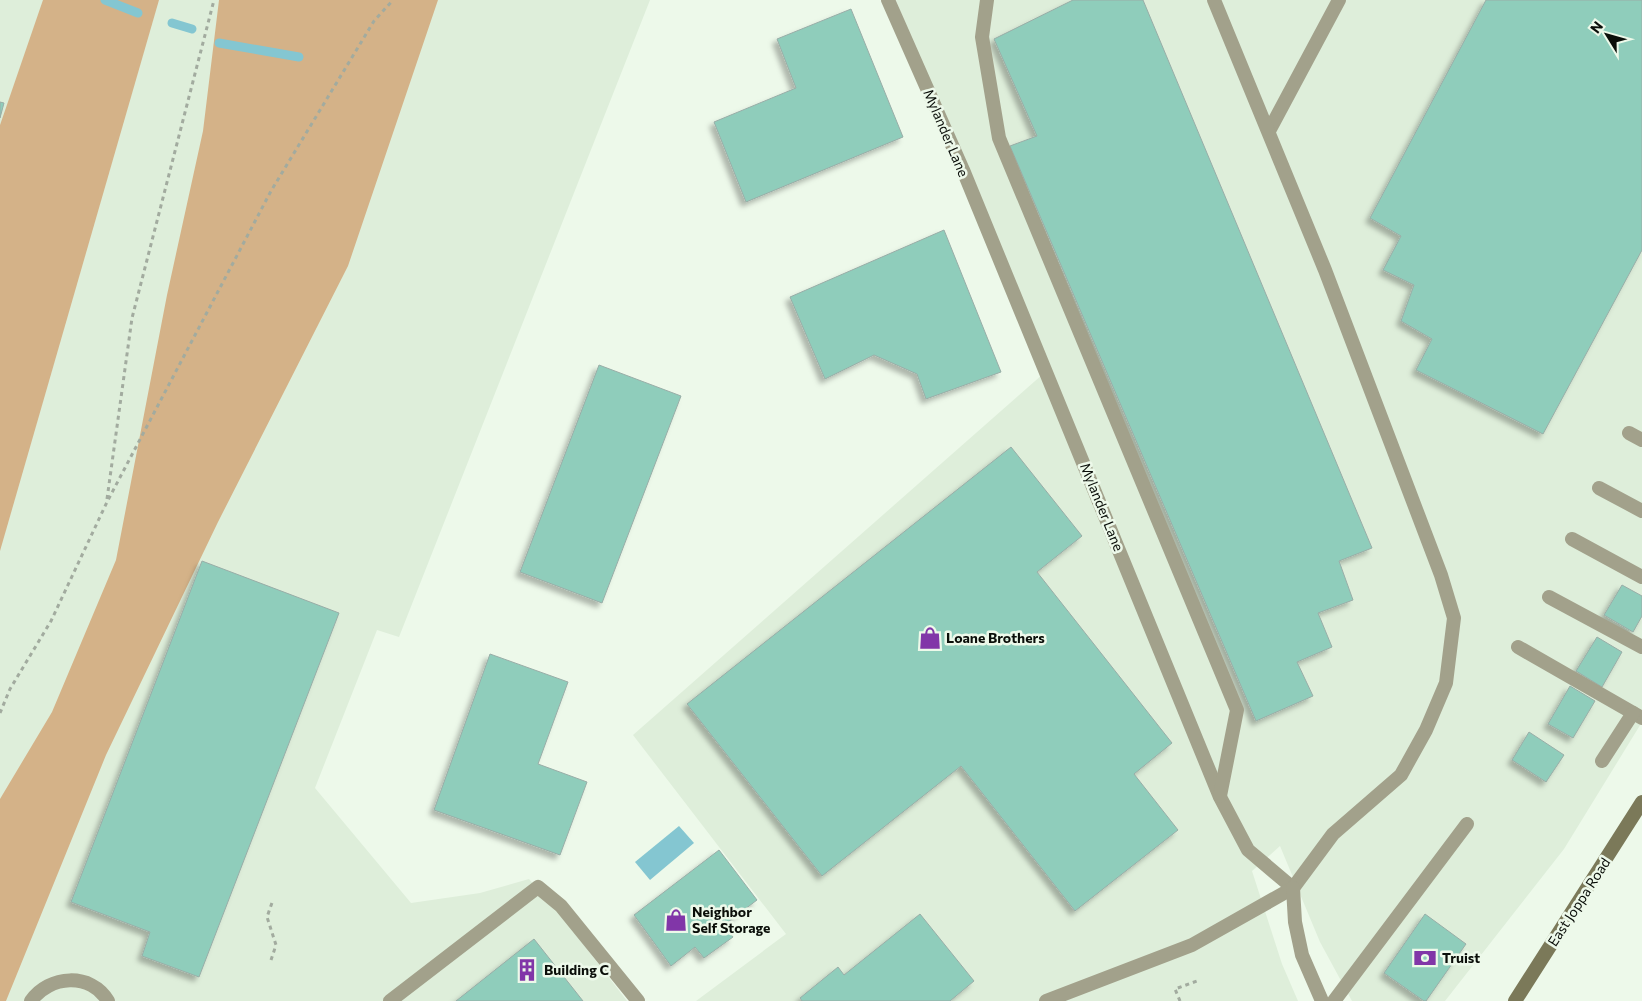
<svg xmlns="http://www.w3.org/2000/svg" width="1642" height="1001" viewBox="0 0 1642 1001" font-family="Commissioner,sans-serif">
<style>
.built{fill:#deeeda}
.forest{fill:#d4b288}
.water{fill:#84c6d1}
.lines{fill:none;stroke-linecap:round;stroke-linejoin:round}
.stream{stroke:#84c6d1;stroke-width:9}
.building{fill:#8fcdbb;stroke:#99ada7;filter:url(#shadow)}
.path{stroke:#a2ab9f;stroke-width:3;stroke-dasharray:4 4;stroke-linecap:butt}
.service{stroke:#a2a18b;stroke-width:14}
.minor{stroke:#a2a18b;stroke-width:14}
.secondary{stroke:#7b7959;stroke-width:14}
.labels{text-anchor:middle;stroke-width:5;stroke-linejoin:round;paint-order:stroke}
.street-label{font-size:14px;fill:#0a0e09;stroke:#edf9ea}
.poi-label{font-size:14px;font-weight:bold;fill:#0a0e09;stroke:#edf9ea;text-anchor:start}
</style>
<defs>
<filter id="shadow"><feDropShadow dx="-4.5" dy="4.5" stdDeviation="2.5" flood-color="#0004"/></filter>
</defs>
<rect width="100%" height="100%" fill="#edf9ea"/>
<!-- built -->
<g class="built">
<polygon points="0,0 650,0 399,637 377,630 315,788 411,903 480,893 529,879 564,919 627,1001 0,1001"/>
<polygon points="896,0 1642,0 1642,722 1564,849 1445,1001 1352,1001 1320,942 1280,846 1252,871 1282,964 1298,1001 696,1001 786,934 633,735 1043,374"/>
</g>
<!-- forest -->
<g class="forest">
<polygon points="43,0 159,0 0,551 0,125"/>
<polygon points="219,0 438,0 348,266 218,522 106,755 6,1001 0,1001 0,799 52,712 116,560 167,295 203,131"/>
</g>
<!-- water -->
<polygon class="water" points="679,826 694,843 650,880 635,862"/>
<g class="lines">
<!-- stream -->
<g class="stream">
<polyline points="105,0 138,13"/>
<polyline points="172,23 192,29"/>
<polyline points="219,43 299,57"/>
</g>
</g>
<!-- building -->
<g class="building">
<polygon points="1073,0 1143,0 1372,548 1339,561 1353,600 1318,613 1332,647 1297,662 1313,696 1256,721 1010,146 1037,136 994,39"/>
<polygon points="1486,0 1642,0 1642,250 1543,434 1416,370 1432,339 1401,321 1414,285 1383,270 1401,236 1370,218"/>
<polygon points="851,9 903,137 746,202 714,122 796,88 777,39"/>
<polygon points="0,102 4,103 0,118"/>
<polygon points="944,230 1001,372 926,399 917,374 874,355 825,379 790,297"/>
<polygon points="599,365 681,396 602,603 520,572"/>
<polygon points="1011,447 1082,536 1037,572 1172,743 1134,774 1178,830 1075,911 961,766 822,876 687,704"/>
<polygon points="202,561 339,613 199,977 142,956 150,932 71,902"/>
<polygon points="1622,585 1642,596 1642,616 1633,632 1604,615"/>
<polygon points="1597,637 1622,652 1602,687 1576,671"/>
<polygon points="490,654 568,682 538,764 587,782 560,855 434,810"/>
<polygon points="1570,686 1595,701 1573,738 1548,724"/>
<polygon points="1529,732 1564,755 1546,782 1512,760"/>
<polygon points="719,850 757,900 724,925 733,937 704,958 695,947 671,966 634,915"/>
<polygon points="920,914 974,981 950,1001 802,1001 800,998 838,967 844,975"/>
<polygon points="1425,914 1466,944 1426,1001 1424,1001 1384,973"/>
<polygon points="534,939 583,1001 456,1001"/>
</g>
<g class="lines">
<!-- path -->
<g class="path">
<polyline points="107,499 132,318 214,0"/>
<polyline points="0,713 10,689 51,621 107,502 271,191 374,21 393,0"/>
<polyline points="271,960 276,945 267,917 273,900"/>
<polyline points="1180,1001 1175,989 1197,981"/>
</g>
<!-- service -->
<g class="service">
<polyline points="888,0 963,170 1220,797 1248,850 1293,888"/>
<polyline points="987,0 982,37 999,138 1237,710 1220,796"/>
<polyline points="1269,131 1339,0"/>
<polyline points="1629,433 1642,440"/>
<polyline points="1599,488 1642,511"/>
<polyline points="1572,539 1642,577"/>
<polyline points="1549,597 1642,647"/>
<polyline points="1518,647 1642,718"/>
<polyline points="1602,761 1633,713"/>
<path d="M31 1001C49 975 91 972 108 1001"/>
<polyline points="390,1001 538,887 561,906 638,1001"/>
<polyline points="1046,1001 1192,945 1293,888 1333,834 1401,775 1426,730 1446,683 1454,618 1441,575 1325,270 1214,0"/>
<polyline points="1334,1001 1467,824"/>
</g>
<!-- minor -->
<polyline class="minor" points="1293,888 1295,922 1302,955 1322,1001"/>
<!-- secondary -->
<polyline class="secondary" points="1515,1001 1642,802"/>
</g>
<!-- icons -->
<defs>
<symbol id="shop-bare" viewBox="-9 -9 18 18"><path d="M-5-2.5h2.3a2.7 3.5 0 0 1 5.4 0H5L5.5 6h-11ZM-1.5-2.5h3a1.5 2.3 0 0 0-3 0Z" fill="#8136a8" stroke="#edf9ea" stroke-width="2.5" paint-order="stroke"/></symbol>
<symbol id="bank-bare" viewBox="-9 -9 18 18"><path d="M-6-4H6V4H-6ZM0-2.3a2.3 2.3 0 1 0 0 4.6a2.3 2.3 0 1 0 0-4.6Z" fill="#8136a8" stroke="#edf9ea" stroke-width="2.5" paint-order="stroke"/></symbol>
<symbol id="building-bare" viewBox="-9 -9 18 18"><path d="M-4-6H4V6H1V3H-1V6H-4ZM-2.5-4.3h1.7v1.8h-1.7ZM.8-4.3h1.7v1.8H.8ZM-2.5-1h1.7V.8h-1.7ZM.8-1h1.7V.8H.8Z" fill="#8136a8" stroke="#edf9ea" stroke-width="2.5" paint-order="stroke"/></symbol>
</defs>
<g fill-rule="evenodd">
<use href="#shop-bare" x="914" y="622" width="32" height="32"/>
<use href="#shop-bare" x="660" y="904" width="32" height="32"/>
<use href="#bank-bare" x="1409" y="942" width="32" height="32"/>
<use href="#building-bare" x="511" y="954" width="32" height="32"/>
</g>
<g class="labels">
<!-- street labels -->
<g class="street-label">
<text transform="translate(946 133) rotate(67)" y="5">Mylander Lane</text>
<text transform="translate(1102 507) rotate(68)" y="5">Mylander Lane</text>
<text transform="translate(1579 902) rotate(-57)" y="5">East Joppa Road</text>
</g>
<!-- poi labels -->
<g class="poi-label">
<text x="946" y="643">Loane Brothers</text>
<text x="692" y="917">Neighbor<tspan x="692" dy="16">Self Storage</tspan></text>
<text x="1442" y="963">Truist</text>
<text x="544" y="975">Building C</text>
</g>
</g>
<!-- north arrow -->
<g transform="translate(1607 35) rotate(307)" stroke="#edf9ea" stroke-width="4" paint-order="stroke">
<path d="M0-4L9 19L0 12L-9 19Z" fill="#0a0e09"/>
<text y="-8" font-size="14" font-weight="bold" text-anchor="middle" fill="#0a0e09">N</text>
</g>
</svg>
